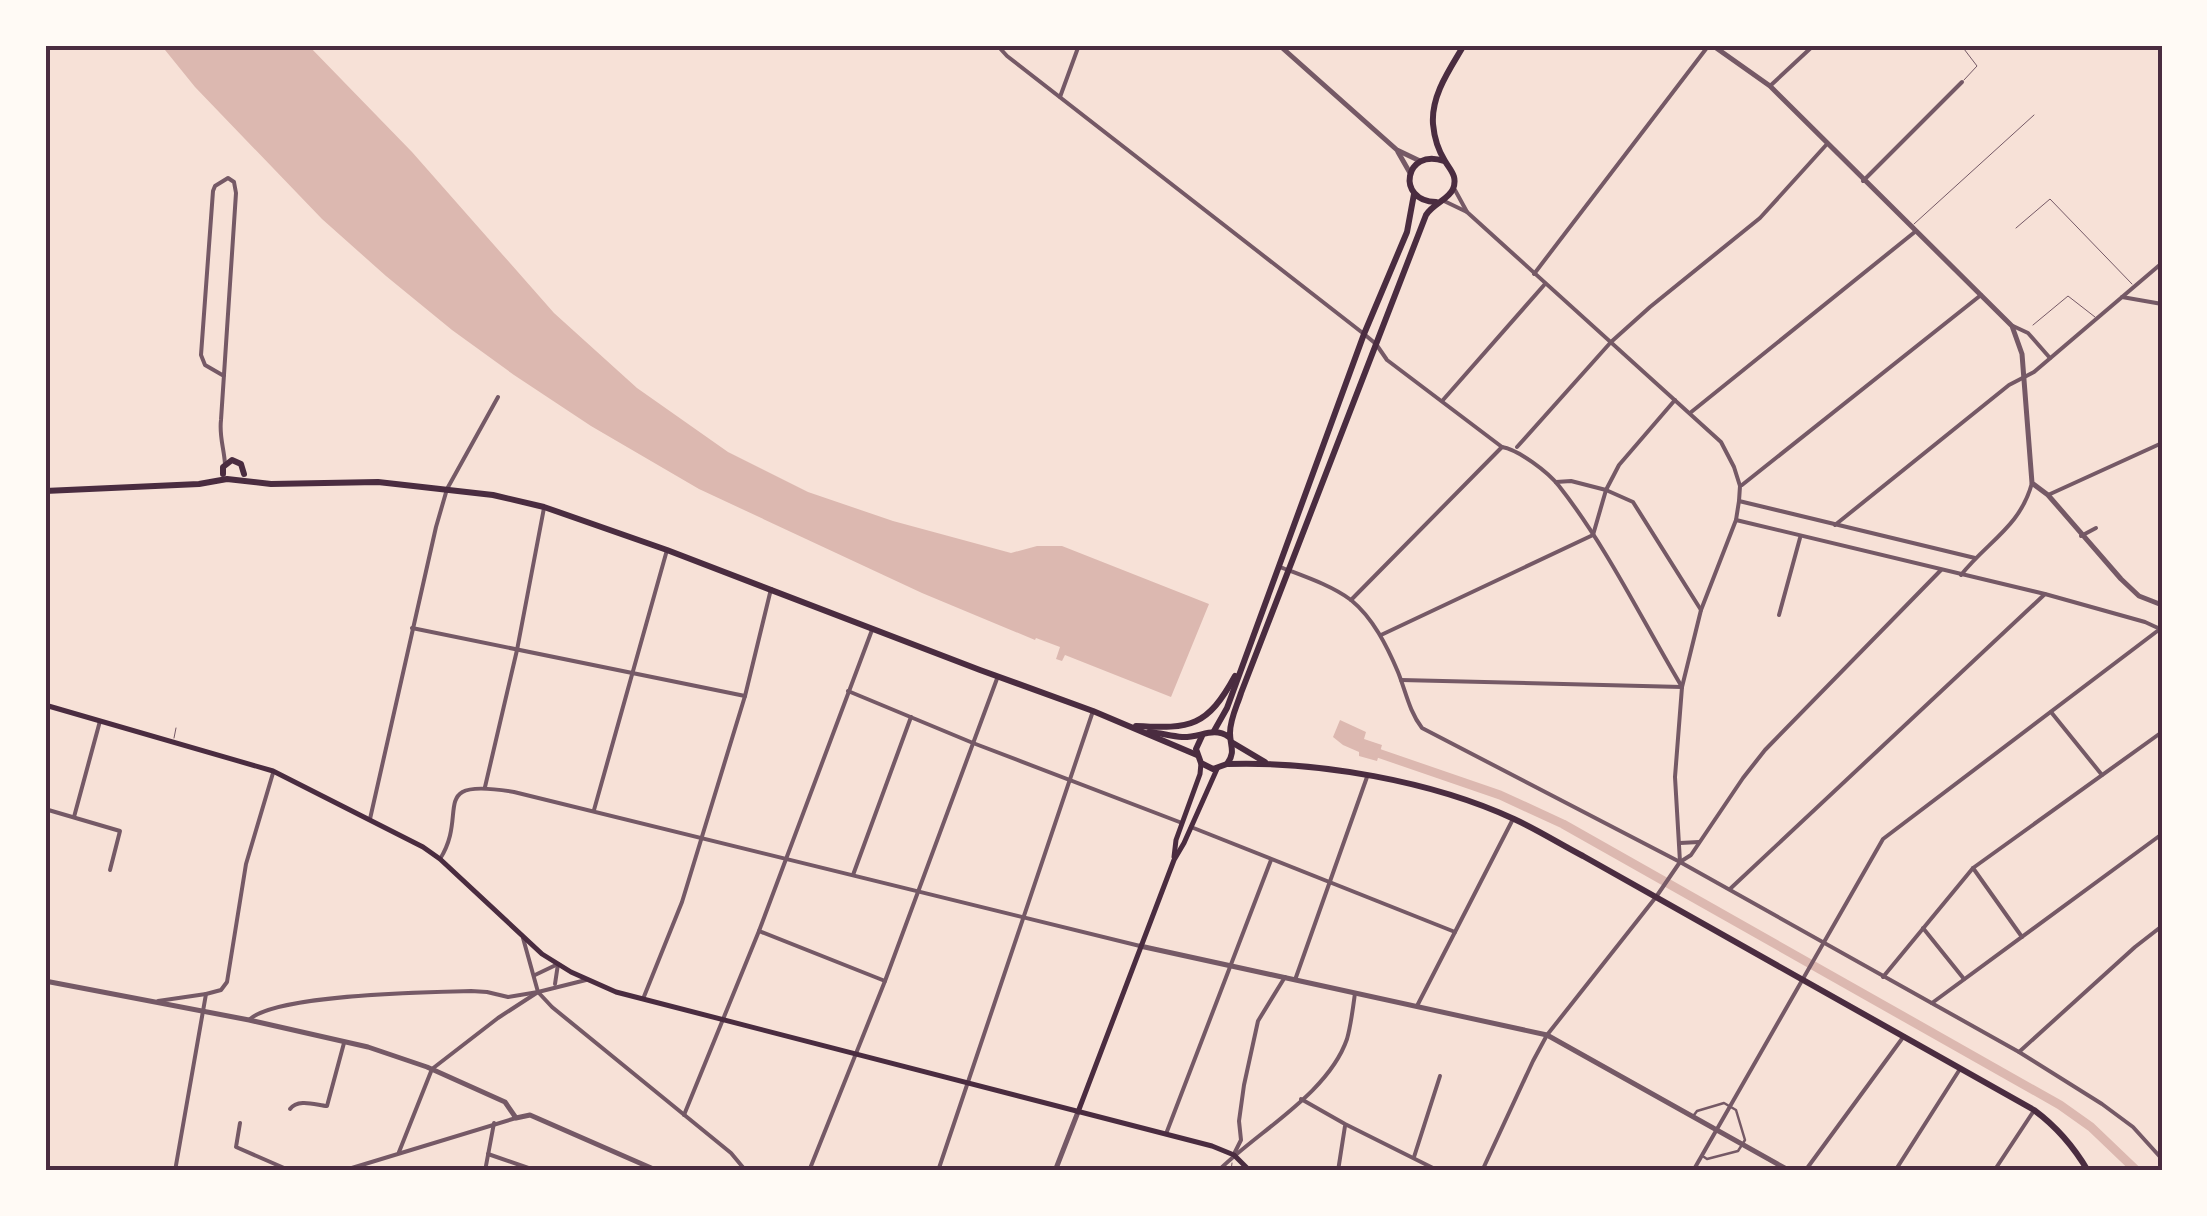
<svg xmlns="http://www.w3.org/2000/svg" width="2207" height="1216" viewBox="0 0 2207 1216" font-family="'Archivo Narrow',sans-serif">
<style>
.water{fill:#dcb8b0}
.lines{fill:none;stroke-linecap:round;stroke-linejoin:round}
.canal{stroke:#dcb8b0;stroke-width:9}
.service{stroke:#755966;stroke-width:1}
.pedestrian{stroke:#755966;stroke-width:2.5}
.minor{stroke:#755966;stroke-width:4}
.tertiary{stroke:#755966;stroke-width:5}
.secondary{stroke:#4a2c40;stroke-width:5}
.primary{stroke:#4a2c40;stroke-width:6}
.neatline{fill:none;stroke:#4a2c40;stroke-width:4}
</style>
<rect width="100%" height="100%" fill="#f7e1d7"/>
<!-- water -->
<g class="water">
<polygon points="161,45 308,45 412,152 554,313 637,388 728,452 808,492 893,521 1011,553 1037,546 1062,546 1209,604 1171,697 1065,655 1062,661 1056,659 1060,647 1036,638 1035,640 922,593 699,489 591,426 514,375 452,330 386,276 322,219 195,87"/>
<polygon points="1340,720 1366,732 1364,739 1382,745 1377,761 1359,756 1359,752 1343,745 1333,737"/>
</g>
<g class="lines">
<!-- canal -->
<polyline class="canal" points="1372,751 1500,795 1563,824 2060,1105 2091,1127 2137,1171"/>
<!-- service -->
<g class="service">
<polyline points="1961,45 1977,66 1964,80"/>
<polyline points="1914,224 2034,115"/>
<polyline points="2016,228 2050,199 2132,284"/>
<polyline points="2033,325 2068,296 2095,317"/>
<polyline points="174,738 176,728"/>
<polyline points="1231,1171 1232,1163"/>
</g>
<!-- pedestrian -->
<polyline class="pedestrian" points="1694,1115 1697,1111 1724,1103 1736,1110 1745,1140 1738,1151 1707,1159 1704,1157"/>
<!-- minor -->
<g class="minor">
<path d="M997 45 1007 56 1364 334 1376 344 1387 360 1502 447C1519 450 1548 472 1559 486 1607 547 1642 620 1682 687"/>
<polyline points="1770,86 1814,45"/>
<polyline points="1060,97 1079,45"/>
<polyline points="1863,181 1962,82"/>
<polyline points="1455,190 1467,212"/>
<polyline points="1442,200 1467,212 1721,442 1734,467 1740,486 1739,501 1736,520 1701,610 1682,687 1675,777 1680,862 1656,897 1547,1035 1533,1061 1482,1171"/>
<polyline points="1534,274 1709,45"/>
<polyline points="2122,297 2162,304"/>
<polyline points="2013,326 2028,333 2050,358"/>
<path d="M224 376 205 365 201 355 213 191 215 186 228 178 234 182 236 193 221 420C219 436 224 448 225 464"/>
<polyline points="1443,400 1545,284"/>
<polyline points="1690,413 1916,231"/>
<polyline points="1517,447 1611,342 1650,307 1760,218 1827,144"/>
<polyline points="1556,482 1571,481 1606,490 1633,502 1701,610"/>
<polyline points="1742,485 1981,295"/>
<polyline points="2048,495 2162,443"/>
<polyline points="1739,501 1975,558"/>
<polyline points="1736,520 2045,594 2145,622 2158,628"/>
<polyline points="1835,525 2009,385 2034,372 2162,263"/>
<polyline points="2081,536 2096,528"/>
<path d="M1280 567C1303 576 1331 585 1351 600 1373 618 1387 646 1398 672 1406 692 1409 711 1422 728L1680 862 2019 1052 2102 1104 2133 1127 2162 1159"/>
<path d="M1961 575C1988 541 2020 527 2032 483"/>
<polyline points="1351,600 1502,447"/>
<polyline points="1779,615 1800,538"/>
<polyline points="412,628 745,696"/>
<polyline points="1381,635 1593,535 1606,490 1619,465 1675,400"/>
<polyline points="1401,680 1682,687"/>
<polyline points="848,691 973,743 1182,823"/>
<polyline points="2051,712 2102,775"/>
<polyline points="485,787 517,650 544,508"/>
<polyline points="45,809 120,831 110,870"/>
<polyline points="594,810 667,550"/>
<polyline points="74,817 100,721"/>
<polyline points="370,819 436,527 447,489 498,397"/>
<polyline points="1191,827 1455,932"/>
<polyline points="1680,843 1699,842"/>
<path d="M440 859C470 812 425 777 514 792L1140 946"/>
<polyline points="1680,862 1691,855 1743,778 1765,750 1941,570"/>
<polyline points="1973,868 2022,937"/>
<polyline points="853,875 911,717"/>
<polyline points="1731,888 2045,594"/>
<polyline points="1923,928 1964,979"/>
<polyline points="759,931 885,981"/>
<polyline points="523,938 538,992 552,1007 731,1153 746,1171"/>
<polyline points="535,975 558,964"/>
<polyline points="1883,977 1973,868 2162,732"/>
<polyline points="1295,980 1367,777"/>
<polyline points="555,984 558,964"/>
<polyline points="643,999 682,902 745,696 771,589"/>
<polyline points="158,1001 206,994"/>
<polyline points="1932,1003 2162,834"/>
<polyline points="1417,1006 1513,819"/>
<path d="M249 1020C275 994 429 992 471 991L487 992 508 997 538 992"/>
<polyline points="2019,1052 2135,947 2162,926"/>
<polyline points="1301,1099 1345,1124 1439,1171"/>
<path d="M290 1109C298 1098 316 1105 327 1106L344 1043"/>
<polyline points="684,1115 759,931 872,630"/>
<polyline points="240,1123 236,1147 291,1171"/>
<polyline points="1166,1134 1271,860"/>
<polyline points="399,1152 432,1069 498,1018 538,992 586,980"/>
<polyline points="1235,1152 1241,1140 1239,1121 1244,1085 1258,1021 1285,977"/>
<polyline points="488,1154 537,1171"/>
<polyline points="1414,1157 1440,1076"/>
<polyline points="175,1171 206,994 221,990 227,982 246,864 273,773"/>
<polyline points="342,1171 516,1118"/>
<polyline points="485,1171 494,1123"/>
<polyline points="809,1171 885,981 998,676"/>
<polyline points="938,1171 1093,711"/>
<path d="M1218 1171C1258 1131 1328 1094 1347 1039 1351 1025 1353 1008 1355 993"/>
<polyline points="1338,1171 1345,1126"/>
<polyline points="1693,1171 1883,839 2160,629"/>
<polyline points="1805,1171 1904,1036"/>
<polyline points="1895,1171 1960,1069"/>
<polyline points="1994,1171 2033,1112"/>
</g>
<!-- tertiary -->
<g class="tertiary">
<polyline points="1279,45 1397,150 1420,161"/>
<polyline points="1712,45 1770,86 2012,326 2022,354 2032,483 2048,495 2121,579 2139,596 2162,605"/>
<polyline points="1398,152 1410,173"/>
<polyline points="1140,946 1547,1035 1790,1171"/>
<polyline points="45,981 249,1020 368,1047 427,1067 505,1102 516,1118 530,1115 658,1171"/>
<polyline points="1055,1171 1078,1112"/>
</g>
<!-- secondary -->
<g class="secondary">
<polyline points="45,705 273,771 423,847 440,859 542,954 571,972 616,992 1212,1146 1234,1155 1250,1171"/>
<polyline points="1174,857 1176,840 1200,774 1201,763"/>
<polyline points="1078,1112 1174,860 1184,843 1217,769"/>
</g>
<!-- primary -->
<g class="primary">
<path d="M1436 202C1395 201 1405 147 1444 161"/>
<polyline points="223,474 223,467 232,460 241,464 244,474"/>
<polyline points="45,491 199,484 227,479 271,484 378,482 493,495 544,507 667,550 980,670 1093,711 1197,755"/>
<path d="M1136 726C1191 729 1207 727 1235 676"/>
<polyline points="1214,731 1227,708 1364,334 1407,232 1414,194"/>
<path d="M1149 732C1160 733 1171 736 1182 737 1200 738 1213 726 1229 737"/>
<path d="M1202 736 1196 749 1201 763 1213 769 1227 764C1236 752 1230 746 1230 733 1230 719 1237 706 1241 693L1426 215C1434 203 1448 200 1453 189 1458 176 1450 170 1445 161 1438 150 1434 135 1433 124 1431 95 1450 69 1464 45"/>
<polyline points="1233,743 1265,762"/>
<path d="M1227 764C1318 761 1432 781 1514 819 1538 830 1560 844 1583 856L2034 1110C2057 1127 2074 1147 2088 1171"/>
</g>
</g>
<!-- border -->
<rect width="2207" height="1216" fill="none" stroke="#fffaf5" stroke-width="95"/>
<rect x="48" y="48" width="2112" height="1120" class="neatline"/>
</svg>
